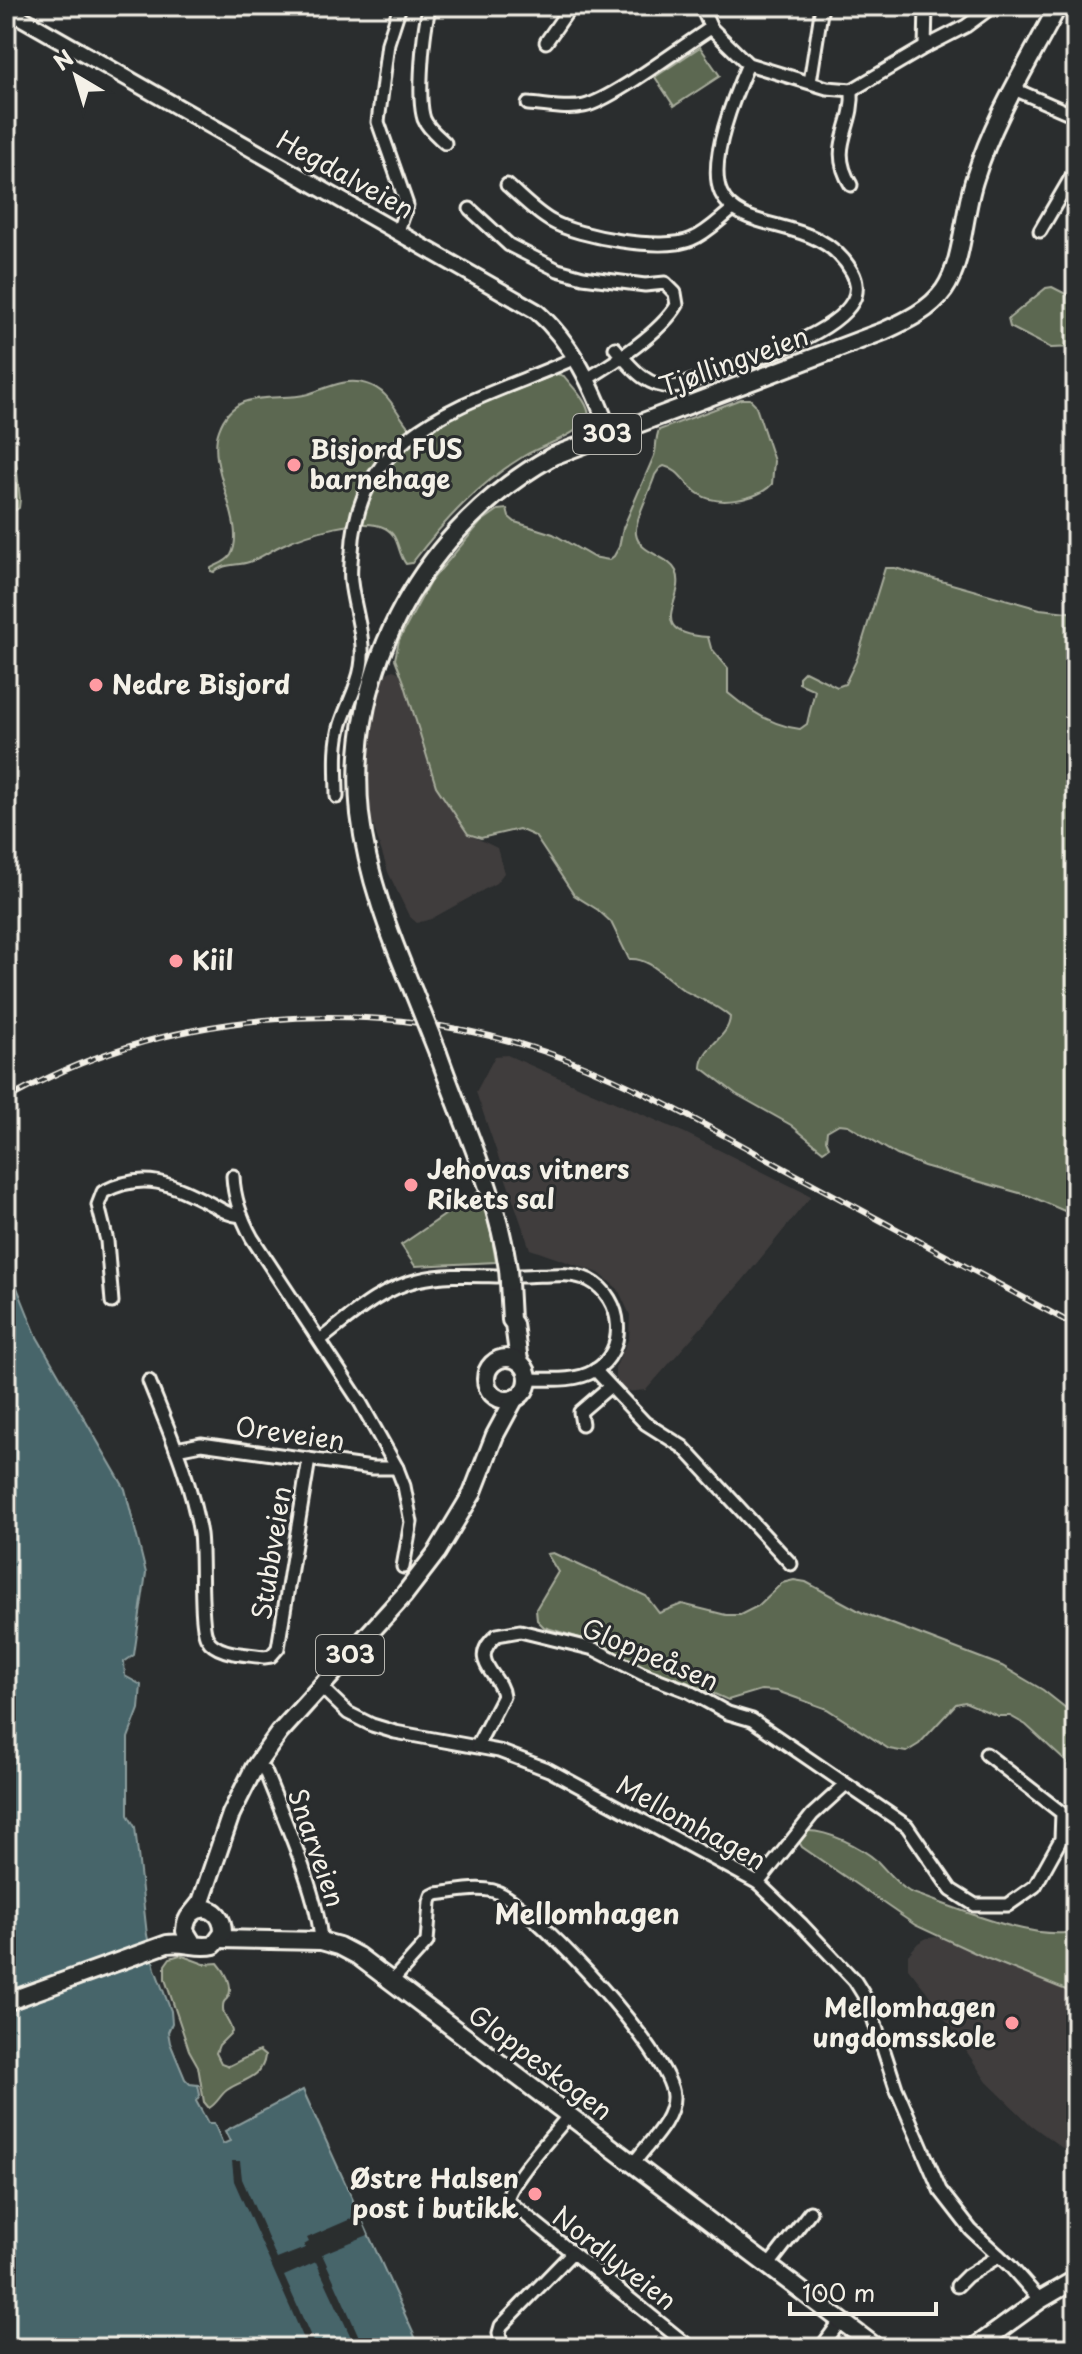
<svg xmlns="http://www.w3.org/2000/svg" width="1082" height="2354" viewBox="0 0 1082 2354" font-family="'Playpen Sans',sans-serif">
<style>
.built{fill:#403d3d}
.green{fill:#5b6851;stroke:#a8ac9c;stroke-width:2}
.water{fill:#47656b;stroke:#8c9d9d;stroke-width:2}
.pier{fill:#2a2d2e}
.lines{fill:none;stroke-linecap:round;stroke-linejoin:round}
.minor-casing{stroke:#f4f1e8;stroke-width:17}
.tertiary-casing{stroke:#f4f1e8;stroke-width:20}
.secondary-casing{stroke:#f4f1e8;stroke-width:22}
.primary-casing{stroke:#f4f1e8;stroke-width:22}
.minor{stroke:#2a2d2e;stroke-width:11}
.tertiary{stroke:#2a2d2e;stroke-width:14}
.secondary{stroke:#2a2d2e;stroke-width:16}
.primary{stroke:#2a2d2e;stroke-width:16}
.rail-casing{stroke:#f4f1e8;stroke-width:6}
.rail{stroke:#2a2d2e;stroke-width:3;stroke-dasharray:9;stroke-linecap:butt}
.primary-bridge-casing{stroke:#f4f1e8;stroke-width:22;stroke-linecap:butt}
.primary-bridge{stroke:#2a2d2e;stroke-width:16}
.poi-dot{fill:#ff9aa2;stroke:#2a2d2e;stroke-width:3}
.labels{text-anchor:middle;stroke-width:6;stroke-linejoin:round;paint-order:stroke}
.shield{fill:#2a2d2e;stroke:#b7b6b0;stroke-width:2}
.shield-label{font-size:24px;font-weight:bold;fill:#f4f1e8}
.street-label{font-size:26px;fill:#f4f1e8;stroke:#2a2d2e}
.poi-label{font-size:26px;font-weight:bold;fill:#f4f1e8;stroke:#2a2d2e;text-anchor:start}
.neighbourhood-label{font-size:28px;font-weight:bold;fill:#f4f1e8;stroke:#2a2d2e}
</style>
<rect width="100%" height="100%" fill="#2a2d2e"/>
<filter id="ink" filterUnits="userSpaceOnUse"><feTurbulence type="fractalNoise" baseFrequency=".0125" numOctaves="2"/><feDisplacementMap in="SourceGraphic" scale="16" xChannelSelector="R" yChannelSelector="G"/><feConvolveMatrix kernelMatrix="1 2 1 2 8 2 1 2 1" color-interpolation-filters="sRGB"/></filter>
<g filter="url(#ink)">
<!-- built -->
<g class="built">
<polygon points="393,670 398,672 404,682 436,786 468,834 497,848 504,873 496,883 431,919 417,923 409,916 388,872 369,812 369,750 380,688 387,673"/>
<polygon points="507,1055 685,1133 811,1196 743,1280 646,1390 626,1392 620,1389 615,1375 615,1368 629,1338 630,1315 618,1289 599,1273 530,1249 476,1092 495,1056"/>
<polygon points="940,1937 1076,1994 1076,2151 1065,2150 1031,2125 987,2082 927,1992 908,1968 908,1955 918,1943 927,1938"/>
</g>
<!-- green -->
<g class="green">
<polygon points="700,47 720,76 674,106 655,77"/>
<polygon points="1052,287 1076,299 1076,347 1051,348 1010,327 1008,319 1046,288"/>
<polygon points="6,371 20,499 19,508 12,512 6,510"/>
<path d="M557 374 564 376C573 388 588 401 589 416L584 424C567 439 543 445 524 456 478 484 444 521 412 563L406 564C397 553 400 536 385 528 362 516 305 534 282 545 271 550 261 558 249 562 237 566 224 563 214 572L211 571V568C218 564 227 562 231 555 248 523 205 467 219 430 235 385 277 403 308 394 327 388 346 377 367 384 391 391 396 415 412 431Z"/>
<path d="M741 399H750L755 404 774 461 772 484C757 500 718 507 699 494 685 486 681 470 664 466L660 468 655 475C651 489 634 521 636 534 639 554 667 554 676 571 689 597 640 633 708 637L711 648 728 668V693C748 710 773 726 800 729L807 724 815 690 799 683V677L805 671 837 687 845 684 857 659 885 568H895L1040 609 1076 613V1216L1030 1196 924 1166 897 1155 848 1125 839 1124 827 1131 826 1140 829 1147 823 1151 791 1125 736 1094 701 1067C702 1046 729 1038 730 1017 716 1004 701 1000 685 991 667 980 651 957 629 959L611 922 598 910 574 895 535 836 519 829 481 838 468 834 436 786 404 682 395 659 399 640 430 582 481 522 498 510 507 509 509 517 515 522 553 534 593 557 609 560 614 556 619 547 623 528 654 456C657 447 655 439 659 430Z"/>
<polygon points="480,1191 491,1233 496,1262 415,1266 401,1245"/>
<polygon points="553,1553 646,1596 659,1613 682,1604 726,1615 740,1615 758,1606 782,1583 794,1580 806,1582 861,1612 1002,1666 1043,1690 1076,1716 1076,1771 1026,1725 1010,1716 998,1716 965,1702 956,1704 919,1744 906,1752 889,1749 827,1709 777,1691 761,1690 728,1700 687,1682 644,1668 596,1643 544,1627 537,1620 536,1609 558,1572 547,1554"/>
<path d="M806 1831C828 1830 861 1847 877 1861 888 1872 896 1884 910 1892 952 1906 1035 1943 1076 1931V1994L986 1958 915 1925 802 1847 799 1842Z"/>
<path d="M180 1955 204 1964 218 1963C225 1971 233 1984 229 1995 226 2003 223 1998 223 2007 222 2017 231 2022 232 2032L219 2045 216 2053 221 2063 229 2066 259 2051 265 2056C262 2079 243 2079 227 2090 220 2095 217 2104 209 2108L204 2102 198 2066 189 2050 165 1979V1965L170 1958Z"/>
</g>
<!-- water -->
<path class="water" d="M6 1241C16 1253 17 1260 12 1275L37 1337 125 1489 146 1573 134 1655 124 1662 125 1676 141 1685 139 1709 128 1738V1815L135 1827 147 1935 155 1969 171 2011 172 2023 168 2032 170 2043 185 2079 190 2084 198 2085 200 2095 196 2101 208 2123H214L223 2144 230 2141 225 2131 303 2090 420 2348H6V2326L12 2313 6 2296 8 2283 6 2270Z"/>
<!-- pier -->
<polygon class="pier" points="232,2161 240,2161 242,2179 277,2259 305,2248 304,2245 309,2242 307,2238 360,2215 368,2235 322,2254 364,2348 356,2348 316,2262 284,2276 316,2348 308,2348 234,2181"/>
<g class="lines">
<defs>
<g id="minor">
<path d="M430 6C423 28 417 98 424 119 428 129 438 136 445 143"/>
<polyline points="701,6 711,28 748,64 827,88 852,90 925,47 966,26 993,6"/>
<polyline points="546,42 571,6"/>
<polyline points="925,47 926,6"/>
<polyline points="810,82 822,6"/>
<polyline points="1014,89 1076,116"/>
<path d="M528 104C546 105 566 110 584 106 612 100 682 46 711 28"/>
<path d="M507 185C521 197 535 212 551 221 578 237 663 252 692 239 707 233 719 220 732 210"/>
<path d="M851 185C827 146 855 128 852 90"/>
<path d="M470 209 509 245 558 270 583 277 645 285 665 283 675 293 677 305C661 332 614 363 587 379"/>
<polyline points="398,231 407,205 378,122 388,43 400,6"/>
<polyline points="1040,231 1076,169"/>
<path d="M615 348C632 369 650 391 679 386 722 369 831 341 853 301 858 292 857 281 852 272 819 213 741 237 721 193 707 162 735 94 748 64"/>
<path d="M337 797C337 773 334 748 341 724 347 705 358 686 361 667 366 639 354 609 351 582 350 572 351 561 352 552 358 422 479 402 575 358"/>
<path d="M233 1176C234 1199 241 1218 252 1238L360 1402 397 1468 404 1486 411 1522 403 1567"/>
<path d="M112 1302 107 1241 98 1205 103 1192C144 1170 172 1184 211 1204 222 1210 229 1215 241 1216"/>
<path d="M320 1340C350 1317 380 1289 418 1280 452 1272 488 1277 522 1276 543 1276 570 1271 589 1280 624 1298 628 1351 594 1371 575 1382 549 1379 528 1379"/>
<polyline points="595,1370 645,1423 683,1447 791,1564"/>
<path d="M149 1381C169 1431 191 1480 200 1534 203 1556 199 1625 207 1638 216 1655 247 1654 264 1657L271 1656 278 1648 309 1459"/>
<polyline points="582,1424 580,1412 609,1387"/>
<polyline points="176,1449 201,1444 372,1468 397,1468"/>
<polyline points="321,1687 348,1713 372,1725 395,1732 499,1751 549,1770 758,1883 802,1925 855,1981 868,2002 896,2088 940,2190 971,2230 1010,2266 1040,2300"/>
<path d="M477 1746 503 1696C501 1674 466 1661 497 1635L520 1631 594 1649 643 1674 688 1691 728 1713 752 1720 907 1826 951 1890 975 1905H1008L1035 1886 1061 1839 1062 1813 986 1754"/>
<path d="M265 1771C283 1817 318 1893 321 1941"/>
<polyline points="758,1883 812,1815 845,1785"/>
<path d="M392 1981 427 1942 430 1902 432 1896 436 1894C456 1892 485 1884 503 1895 541 1916 671 2054 673 2096 674 2121 647 2144 634 2163"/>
<path d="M569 2115C554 2134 511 2180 507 2200L691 2348"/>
<polyline points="769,2265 810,2212"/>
<polyline points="957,2286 967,2276 999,2256"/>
<polyline points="502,2348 499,2333 501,2326 571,2254"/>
<polyline points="821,2348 841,2320"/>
</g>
<path id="tertiary" d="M6 9 536 311C573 343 593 388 610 433"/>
<g id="secondary">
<polyline points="220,1939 321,1941 339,1946 358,1956 877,2348"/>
<polyline points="974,2348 1040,2300 1076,2279"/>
</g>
<g id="primary">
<path d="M414 993C390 936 367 876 360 814 345 667 426 526 553 456L884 331C906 321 930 310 944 290 964 261 963 212 975 178 994 117 1029 62 1058 6"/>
<path d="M438 1053C463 1125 497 1193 508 1269"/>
<polyline points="509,1282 511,1320 514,1324 519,1361"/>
<circle cx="507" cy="1379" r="21"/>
<polyline points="193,1912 201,1902 231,1814 254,1768 279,1733 404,1595 437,1552 472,1494 495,1435 515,1398"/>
<path d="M6 2002 167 1944C184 1941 198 1949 214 1945L223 1933C224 1902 186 1900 185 1931L193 1944"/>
</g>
</defs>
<!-- minor casing -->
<use href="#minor" class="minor-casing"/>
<!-- tertiary casing -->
<use href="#tertiary" class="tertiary-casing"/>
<!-- secondary casing -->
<use href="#secondary" class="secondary-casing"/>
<!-- primary casing -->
<use href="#primary" class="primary-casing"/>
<!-- minor -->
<use href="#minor" class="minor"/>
<!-- tertiary -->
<use href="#tertiary" class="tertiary"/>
<!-- secondary -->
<use href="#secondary" class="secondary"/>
<!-- primary -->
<use href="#primary" class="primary"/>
<defs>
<path id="rail" d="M6 1100C161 1010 364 994 533 1048 620 1075 699 1122 778 1165 878 1219 977 1273 1076 1326"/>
</defs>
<!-- rail casing -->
<use href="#rail" class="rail-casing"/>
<!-- rail -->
<use href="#rail" class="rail"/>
<defs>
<g id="primary-bridge">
<polyline points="414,993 438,1053"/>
<polyline points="508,1269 509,1282"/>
</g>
</defs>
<!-- primary-bridge casing -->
<use href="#primary-bridge" class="primary-bridge-casing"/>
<!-- primary-bridge -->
<use href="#primary-bridge" class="primary-bridge"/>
</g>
</g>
<!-- markers -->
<g class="poi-dot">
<circle cx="294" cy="465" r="8"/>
<circle cx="96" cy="685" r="8"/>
<circle cx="176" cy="961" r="8"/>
<circle cx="411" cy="1185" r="8"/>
<circle cx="1012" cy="2023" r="8"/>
<circle cx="535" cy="2194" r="8"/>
</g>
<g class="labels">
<!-- shield labels -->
<g class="shield">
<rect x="573" y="414" width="68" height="40" rx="6"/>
<rect x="316" y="1635" width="68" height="40" rx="6"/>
</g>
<g class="shield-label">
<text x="607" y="442">303</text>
<text x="350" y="1663">303</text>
</g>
<!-- street labels -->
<g class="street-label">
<text transform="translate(345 175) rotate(29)" y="9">Hegdalveien</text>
<text transform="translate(734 362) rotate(-20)" y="9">Tjøllingveien</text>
<text transform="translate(290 1434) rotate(8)" y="9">Oreveien</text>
<text transform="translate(272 1553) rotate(-81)" y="9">Stubbveien</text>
<text transform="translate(650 1655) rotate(23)" y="9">Gloppeåsen</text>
<text transform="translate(691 1823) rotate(29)" y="9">Mellomhagen</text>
<text transform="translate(316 1848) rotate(71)" y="9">Snarveien</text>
<text transform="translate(540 2063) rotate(37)" y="9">Gloppeskogen</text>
<text transform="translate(614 2259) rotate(38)" y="9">Nordlyveien</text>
</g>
<!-- poi labels -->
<g class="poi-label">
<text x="310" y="459">Bisjord FUS<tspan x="310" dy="30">barnehage</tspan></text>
<text x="112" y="694">Nedre Bisjord</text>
<text x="192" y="970">Kiil</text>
<text x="427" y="1179">Jehovas vitners<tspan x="427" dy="30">Rikets sal</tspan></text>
<text x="996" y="2017" text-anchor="end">Mellomhagen<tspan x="996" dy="30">ungdomsskole</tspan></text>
<text x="519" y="2188" text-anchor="end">Østre Halsen<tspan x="519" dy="30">post i butikk</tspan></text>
</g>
<!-- neighbourhood labels -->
<g class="neighbourhood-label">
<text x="587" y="1924">Mellomhagen</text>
</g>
</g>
<!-- margin -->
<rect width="1082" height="2354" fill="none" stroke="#2a2d2e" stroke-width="32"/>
<rect x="16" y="16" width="1050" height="2322" fill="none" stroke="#f4f1e8" stroke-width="3" filter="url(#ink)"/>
<!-- north arrow -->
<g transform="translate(76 76) rotate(322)" stroke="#2a2d2e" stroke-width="6" paint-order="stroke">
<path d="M0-6L14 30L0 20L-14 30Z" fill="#f4f1e8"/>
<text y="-12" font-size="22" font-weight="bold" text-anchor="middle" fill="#f4f1e8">N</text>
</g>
<!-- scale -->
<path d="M790 2302v12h146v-12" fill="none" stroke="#f4f1e8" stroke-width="4"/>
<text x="802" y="2302" font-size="24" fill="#f4f1e8" stroke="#2a2d2e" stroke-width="6" paint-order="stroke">100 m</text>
</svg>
